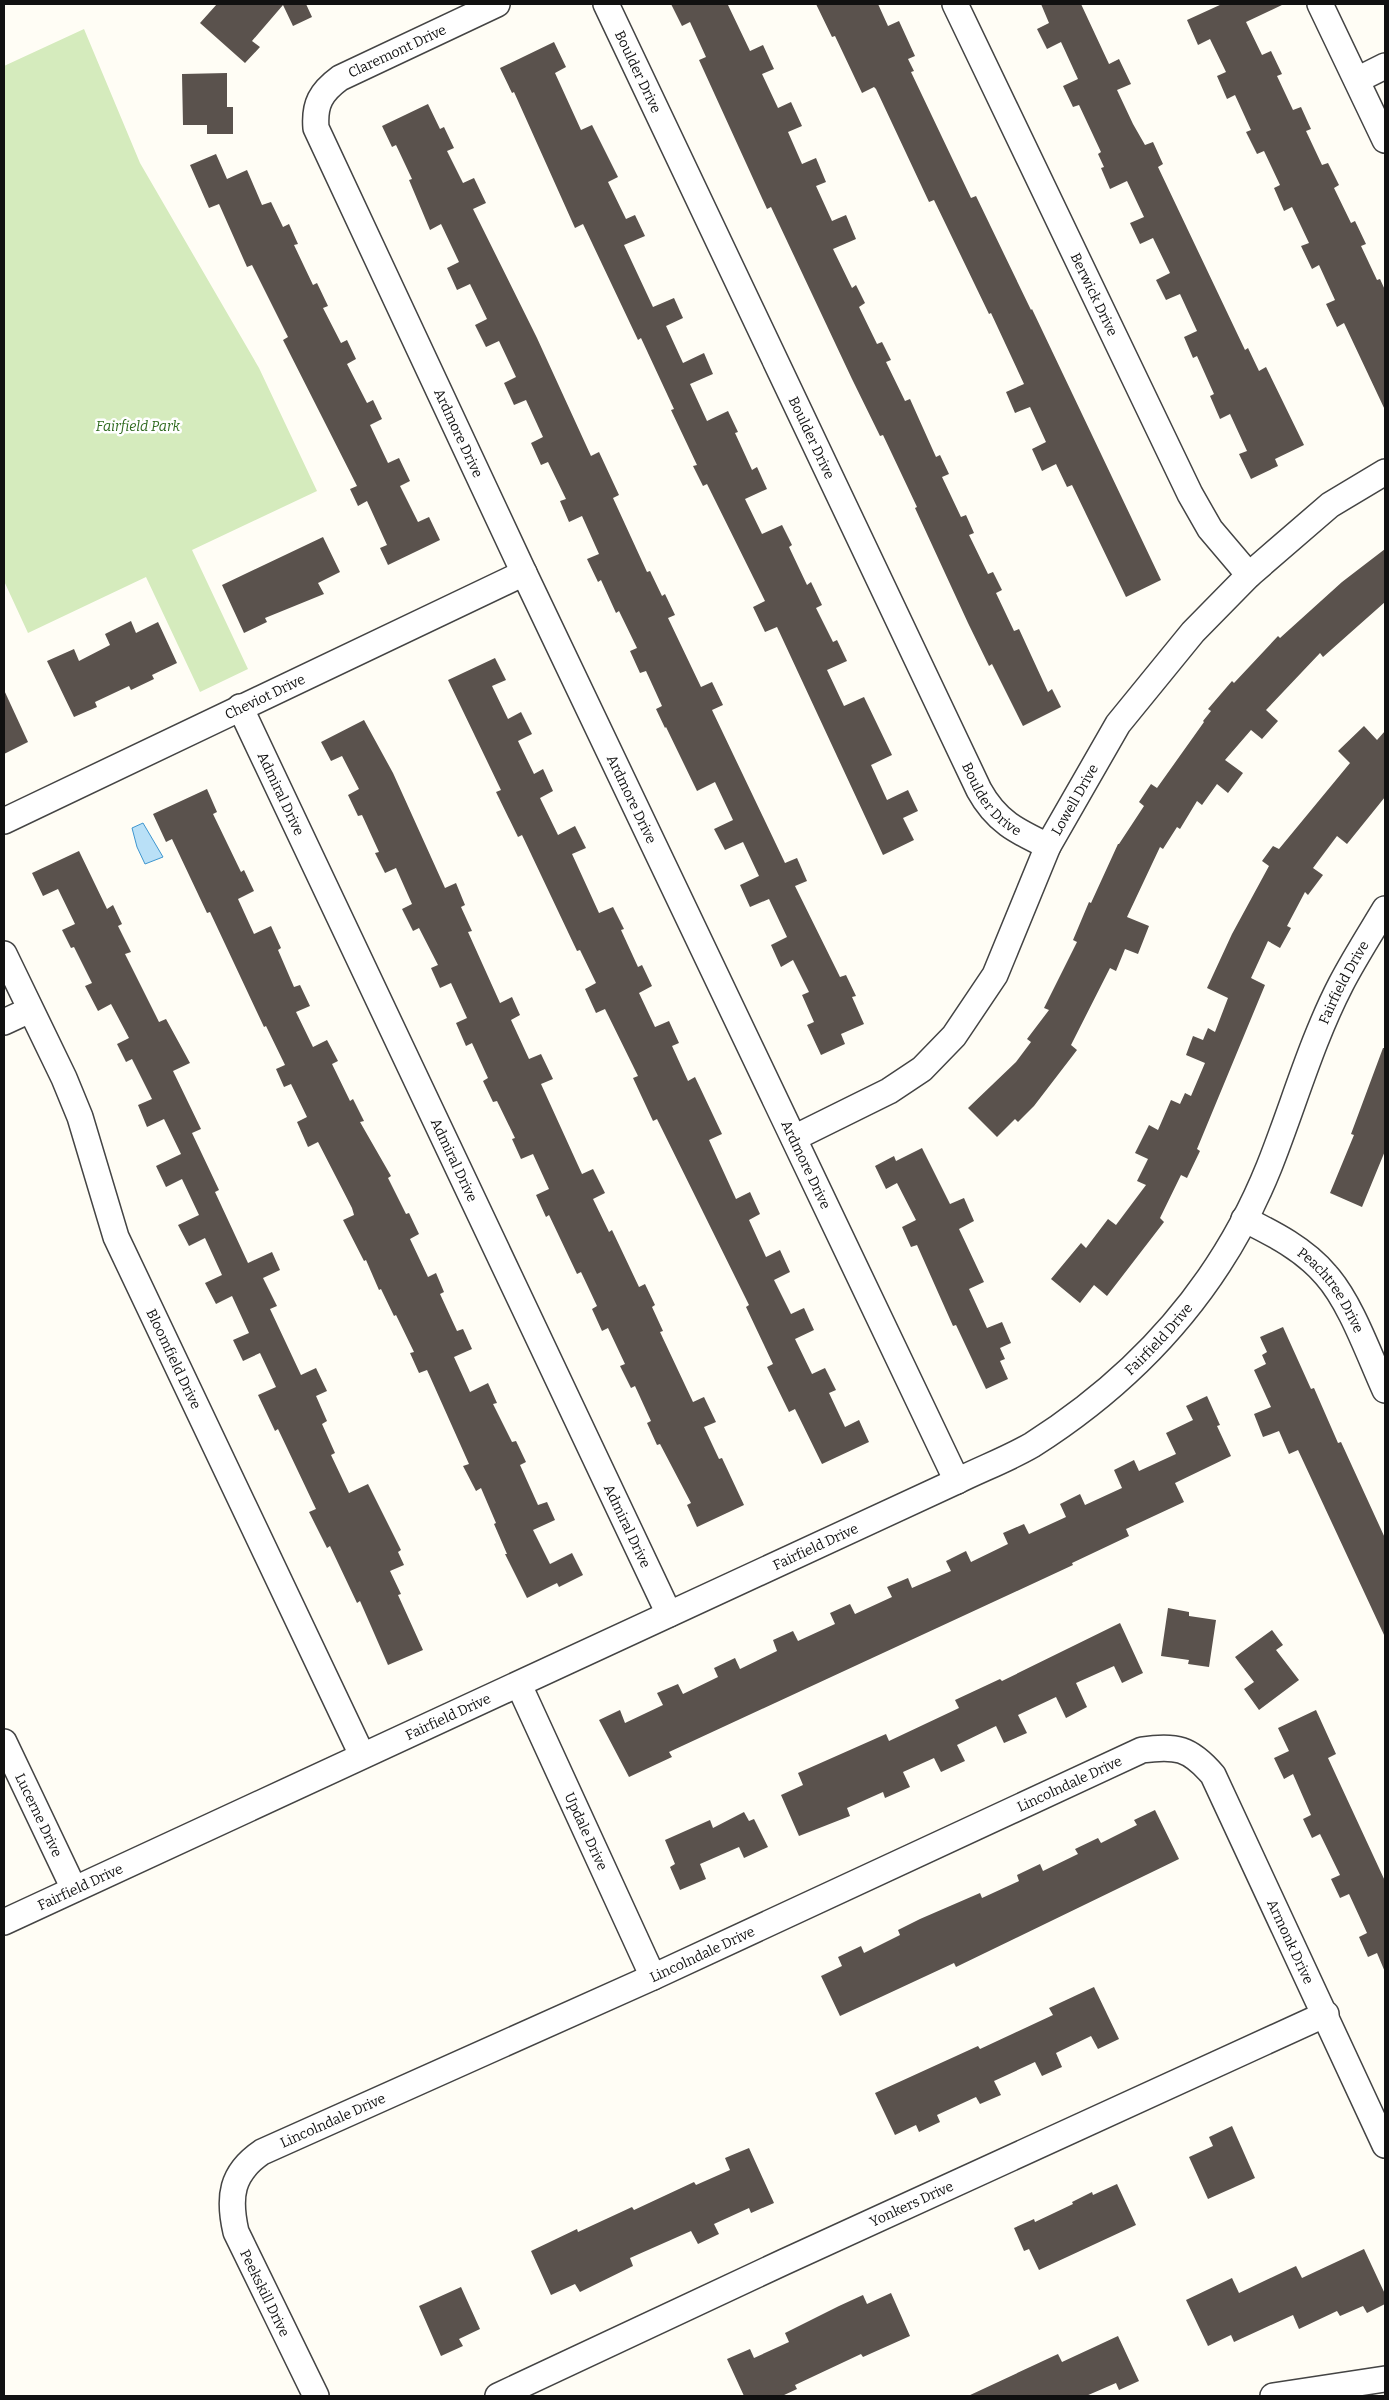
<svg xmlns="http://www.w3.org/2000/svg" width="1389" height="2400" viewBox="0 0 1389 2400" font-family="Bitter,serif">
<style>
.green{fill:#d5ebbd}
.water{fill:#b9e0f7;stroke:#3f96cf}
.building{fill:#5a524d}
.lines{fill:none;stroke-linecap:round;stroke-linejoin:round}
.street-casing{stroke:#444;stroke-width:28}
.street{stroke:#fff;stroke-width:25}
.labels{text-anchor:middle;stroke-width:5;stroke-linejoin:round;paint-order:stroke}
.street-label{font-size:14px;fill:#111;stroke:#fff}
.park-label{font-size:14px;font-style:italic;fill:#2f6b1f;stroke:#fff}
</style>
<rect width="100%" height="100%" fill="#fffdf5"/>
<!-- green -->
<polygon class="green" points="84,29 140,163 259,368 317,491 192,550 248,669 200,692 146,577 28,633 4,581 4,66"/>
<!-- water -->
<polygon class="water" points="143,823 163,857 145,864 137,847 132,828"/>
<!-- building -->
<g class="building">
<polygon points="217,4 306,4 312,17 293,26 283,5 252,41 260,47 245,63 200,23"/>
<polygon points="671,4 730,4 728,5 750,51 763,45 774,69 762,74 778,108 791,102 802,126 788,132 802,164 816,158 826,182 816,186 832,221 846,215 856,239 833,249 852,288 856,285 865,303 859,307 877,344 882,342 891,360 886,362 905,401 910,399 936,457 940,455 949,474 942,477 961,517 966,515 974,533 969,535 988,574 993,572 1002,590 996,593 1014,631 1019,629 1048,692 1052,689 1061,707 1023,726 992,664 989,666 968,623 915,508 917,507 883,435 880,436 852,379 771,207 767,209 699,60 706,57 690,22 682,26"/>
<polygon points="816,4 878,4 888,26 899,21 915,56 908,59 914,71 911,72 971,198 976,196 1031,310 1032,309 1161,580 1126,597 1072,485 1067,487 1056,464 1042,471 1032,449 1046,442 1030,407 1015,413 1006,392 1024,384 991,313 989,314 934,200 929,202 876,89 874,87 862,93 835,36 832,37"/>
<polygon points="1041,4 1081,4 1109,64 1119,59 1131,84 1117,90 1133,124 1145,145 1153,142 1163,164 1158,167 1245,350 1248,348 1259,371 1266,367 1304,445 1275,459 1278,466 1251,479 1239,454 1247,451 1230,414 1220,419 1210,396 1214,394 1197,356 1193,358 1184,337 1197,331 1180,294 1166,300 1156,280 1170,273 1153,238 1140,244 1130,223 1144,217 1127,181 1110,189 1101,168 1104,167 1098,154 1101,152 1079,105 1073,107 1063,86 1078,79 1061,42 1047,49 1037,29 1049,23"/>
<polygon points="1222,4 1284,4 1246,22 1262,55 1271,51 1282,74 1277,76 1293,110 1301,107 1311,129 1306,131 1322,165 1328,163 1339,185 1334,188 1351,223 1355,221 1366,244 1361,246 1377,280 1380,279 1385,290 1385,410 1344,323 1337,327 1326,304 1335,300 1319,265 1312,269 1301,246 1309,243 1292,207 1284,211 1274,188 1280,185 1264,151 1257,154 1246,132 1251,130 1235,95 1227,99 1217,76 1226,72 1210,39 1198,45 1187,20"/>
<polygon points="554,42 566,67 555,73 581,130 592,125 618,177 608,182 626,219 635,215 645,236 624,245 653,307 674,298 683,318 666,326 683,363 704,353 713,374 690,384 707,421 728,411 738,432 735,433 752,470 757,467 767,489 745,499 762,534 782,525 792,545 789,547 807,585 811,582 822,605 816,608 833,642 837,640 847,661 827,670 844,706 864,697 892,755 871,765 887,800 908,790 918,811 903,818 914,840 883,855 777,627 765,632 753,607 765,601 707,484 703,486 693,466 697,465 671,410 674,409 641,338 638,340 583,224 575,228 514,92 512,93 500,68"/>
<polygon points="227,73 227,107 233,107 233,134 207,134 207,125 183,125 182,74"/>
<polygon points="428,104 440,129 444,127 454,148 447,151 463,183 474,178 486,203 473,209 537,338 591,456 599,452 619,495 613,498 647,572 650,571 662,596 665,594 675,615 668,618 701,687 712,682 723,705 712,710 785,863 797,858 807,881 795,886 840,977 846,975 856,996 852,997 864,1024 841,1034 845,1044 821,1055 807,1025 814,1022 802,995 809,992 793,960 781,967 771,945 787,937 769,899 750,907 740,885 759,876 743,842 725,850 714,829 733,820 715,782 697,791 666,727 665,728 656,709 662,706 646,671 640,673 630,651 637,648 619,611 616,613 601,580 598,582 587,559 599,554 582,516 569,522 560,501 566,499 548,462 541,465 531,443 543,437 526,400 514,405 504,383 516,377 499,341 486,347 475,325 487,319 470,284 457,290 447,268 459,262 441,224 430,230 409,180 412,179 396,145 392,147 382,126"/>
<polygon points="216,154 227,179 247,170 262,205 271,202 283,227 289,224 298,244 294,245 313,285 317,283 328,306 323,308 341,343 347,340 356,359 347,364 367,403 373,400 382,419 370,425 388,463 399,458 410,481 400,486 418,522 429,517 440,540 388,565 380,548 387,545 367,501 358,506 350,489 357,486 283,340 288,337 252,265 247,267 219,204 209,208 190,165"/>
<polygon points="323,537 340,572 318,583 324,594 265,618 267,622 244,633 222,585"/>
<polygon points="1385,549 1385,602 1323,657 1320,653 1266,710 1278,721 1262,739 1251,730 1225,760 1243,773 1228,793 1217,784 1202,805 1197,801 1180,829 1177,827 1163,849 1160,847 1127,917 1149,926 1138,954 1125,949 1116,971 1110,968 1071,1045 1077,1050 1034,1106 1018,1122 1015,1119 997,1137 968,1108 1016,1062 1031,1042 1027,1039 1049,1010 1044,1008 1077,942 1073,940 1089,902 1091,903 1118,844 1119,844 1144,806 1139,802 1151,784 1157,788 1204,722 1203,721 1211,711 1208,709 1232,681 1234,683 1278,636 1280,638 1342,582"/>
<polygon points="131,621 136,633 158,622 177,663 152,675 154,679 131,690 129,686 95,702 97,707 74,717 47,661 74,649 79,661 110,645 105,634"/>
<polygon points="495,658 506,680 492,686 508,719 521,712 532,734 518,741 534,774 543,769 553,791 540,798 558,835 575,826 586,848 572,854 599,913 613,907 624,929 621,930 638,967 642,965 652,986 639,993 655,1027 669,1021 679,1043 672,1046 688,1081 695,1077 722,1134 709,1140 736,1199 750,1192 760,1214 749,1220 766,1257 780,1250 790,1272 774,1280 791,1314 804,1308 814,1330 795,1339 812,1374 825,1368 836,1390 829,1393 845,1427 859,1420 869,1442 822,1464 795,1409 789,1412 767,1367 773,1364 746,1307 749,1305 657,1119 653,1121 633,1078 638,1076 605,1009 596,1013 585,989 596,983 580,950 577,951 522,835 518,837 496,792 501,790 448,680"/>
<polygon points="4,690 28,742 4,754"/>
<polygon points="364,720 393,773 445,888 456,883 465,905 461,907 472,931 468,932 500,1003 512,997 520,1015 511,1020 529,1059 541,1054 553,1079 541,1084 582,1174 593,1169 605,1193 593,1199 609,1232 612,1230 639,1287 645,1284 655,1305 652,1307 663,1331 660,1332 693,1402 704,1397 716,1422 704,1427 719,1459 722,1458 744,1505 697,1527 687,1505 691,1503 660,1444 657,1445 647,1423 651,1421 635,1386 631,1388 620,1366 625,1364 608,1328 602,1331 592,1309 597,1306 581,1272 577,1274 549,1215 546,1217 536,1195 549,1189 533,1154 521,1159 512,1139 515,1138 497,1101 493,1102 483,1081 488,1078 472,1043 466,1046 456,1023 467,1018 451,983 440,988 431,968 438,965 419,928 413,931 402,909 412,904 396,868 385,873 375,853 379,852 362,815 358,816 348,795 359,789 342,756 331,761 321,742"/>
<polygon points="1364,726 1377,740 1385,731 1385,797 1347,844 1337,836 1313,868 1323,875 1308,895 1305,892 1287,926 1291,928 1280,948 1268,941 1251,978 1265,985 1197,1149 1200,1151 1187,1178 1181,1175 1160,1218 1164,1222 1107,1296 1094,1285 1080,1303 1051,1279 1081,1243 1086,1248 1108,1219 1116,1225 1146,1185 1137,1181 1148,1159 1135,1153 1149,1125 1158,1130 1171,1100 1180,1104 1185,1093 1191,1096 1205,1063 1186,1055 1193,1036 1203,1040 1208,1028 1215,1032 1228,998 1207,988 1232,934 1269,866 1262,861 1273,846 1279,849 1350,763 1338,751"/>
<polygon points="207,789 217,812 213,814 241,872 244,870 254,891 238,899 254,934 271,926 281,948 278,950 294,987 300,985 310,1006 296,1012 313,1047 327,1040 338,1061 332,1064 350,1101 353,1099 364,1121 360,1122 391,1176 388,1178 406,1214 409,1213 419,1234 410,1239 428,1277 436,1273 444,1292 440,1294 457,1331 463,1329 472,1349 454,1357 470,1392 488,1383 497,1403 493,1404 512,1442 516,1441 526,1462 520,1465 538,1505 547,1502 555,1520 533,1530 550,1564 572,1553 583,1575 559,1587 557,1583 527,1598 505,1554 507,1554 494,1524 496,1523 481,1488 476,1491 463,1466 469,1464 427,1370 419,1373 410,1353 414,1352 396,1315 394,1316 381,1289 379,1290 366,1260 364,1261 343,1220 354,1215 352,1208 318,1142 308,1147 297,1122 307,1117 291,1084 284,1087 276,1069 285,1065 266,1026 264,1027 210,912 207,913 172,839 166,842 153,814"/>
<polygon points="79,851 107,909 113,905 122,924 118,926 131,952 125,954 159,1022 166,1019 190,1063 173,1071 201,1129 192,1133 219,1190 215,1192 248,1263 272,1252 280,1270 263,1278 277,1306 270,1309 301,1375 316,1368 327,1391 316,1396 327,1421 322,1424 335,1453 331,1455 349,1493 368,1484 401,1550 398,1552 404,1565 390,1571 401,1594 398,1595 423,1650 388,1665 360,1601 357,1603 330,1546 327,1548 309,1512 316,1509 278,1429 275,1431 258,1395 276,1387 260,1353 243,1361 233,1340 249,1333 232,1296 216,1304 205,1283 222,1275 205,1238 189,1246 178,1225 199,1215 182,1179 166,1187 156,1166 181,1154 164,1119 147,1127 138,1105 152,1099 132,1059 126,1062 117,1044 129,1038 111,1004 98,1011 85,986 92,983 74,947 71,948 62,930 75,924 58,889 43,896 32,873"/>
<polygon points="1383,1048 1385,1048 1385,1151 1362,1207 1330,1193 1354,1135 1351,1134"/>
<polygon points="922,1148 950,1204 964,1198 974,1221 959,1229 984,1282 969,1289 987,1328 1002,1322 1011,1343 1000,1348 1005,1359 1000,1361 1008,1379 986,1389 956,1325 953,1326 917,1245 911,1247 902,1227 916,1220 897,1183 886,1189 875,1166 894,1156 896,1161"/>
<polygon points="1283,1327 1311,1389 1314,1388 1338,1443 1341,1442 1385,1538 1385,1637 1298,1450 1289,1454 1279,1431 1263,1437 1254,1414 1271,1407 1254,1370 1266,1364 1262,1355 1267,1352 1260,1337"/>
<polygon points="1207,1396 1220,1425 1217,1426 1231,1456 1175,1483 1184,1502 1126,1529 1129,1536 1072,1563 1073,1565 669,1752 672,1757 629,1777 599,1720 620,1710 625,1723 663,1705 657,1693 678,1684 683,1694 718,1677 714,1668 735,1658 740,1669 777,1651 773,1640 793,1631 798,1641 835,1624 830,1613 850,1604 855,1614 892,1597 887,1587 908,1578 912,1588 951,1571 946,1561 966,1551 971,1562 1008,1544 1003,1533 1024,1524 1029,1534 1066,1517 1060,1504 1080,1494 1085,1505 1122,1488 1114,1470 1134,1460 1139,1471 1176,1454 1166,1433 1193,1420 1186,1406"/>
<polygon points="1168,1608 1189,1612 1189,1616 1216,1620 1209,1667 1188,1664 1189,1660 1161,1656"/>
<polygon points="1120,1623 1143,1673 1122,1683 1114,1666 1076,1683 1087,1707 1066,1718 1056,1697 1018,1715 1027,1733 1004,1743 996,1726 957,1745 965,1761 941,1772 934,1758 903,1772 910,1787 885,1798 883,1792 847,1808 850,1816 799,1836 781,1795 803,1785 798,1773 886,1734 889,1741 959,1708 955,1700 1000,1679 1002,1681"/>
<polygon points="1272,1630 1283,1645 1276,1650 1299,1680 1259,1710 1244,1689 1254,1682 1235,1657"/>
<polygon points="1316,1710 1336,1754 1328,1758 1385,1881 1385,1972 1377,1953 1368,1957 1359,1937 1367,1933 1349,1894 1340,1898 1331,1879 1340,1875 1320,1834 1312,1838 1303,1819 1311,1815 1293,1774 1284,1779 1274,1758 1289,1751 1278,1728"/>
<polygon points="1155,1810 1179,1859 956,1967 954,1963 840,2016 821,1976 842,1966 838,1957 861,1946 864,1953 900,1935 898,1930 920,1919 980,1893 982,1898 1019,1881 1017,1875 1040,1864 1043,1871 1078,1854 1075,1849 1098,1838 1101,1843 1137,1825 1134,1820"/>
<polygon points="744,1812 749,1821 754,1819 768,1847 744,1858 739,1847 700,1864 706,1879 680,1890 670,1867 675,1864 665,1840 710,1820 713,1828"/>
<polygon points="1094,1987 1119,2039 1098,2049 1091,2036 1056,2053 1062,2067 1042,2076 1035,2062 994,2081 1001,2095 980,2104 976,2097 937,2115 940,2122 919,2132 916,2125 895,2135 875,2093 978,2046 980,2049 1053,2015 1049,2008"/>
<polygon points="1232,2126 1255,2178 1208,2199 1189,2157 1213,2146 1209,2137"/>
<polygon points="749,2148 774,2203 751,2213 749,2208 714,2224 719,2234 698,2244 691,2231 630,2258 633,2266 580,2292 575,2284 551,2295 531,2251 577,2229 578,2232 632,2207 634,2210 694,2182 696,2185 730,2170 725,2158"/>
<polygon points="1117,2184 1136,2225 1039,2270 1029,2249 1024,2251 1014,2228 1034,2219 1035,2222 1073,2204 1072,2202 1092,2192 1093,2195"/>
<polygon points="1364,2249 1385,2294 1385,2304 1367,2313 1363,2306 1340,2316 1337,2311 1299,2329 1293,2315 1234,2342 1231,2335 1208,2346 1186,2300 1232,2278 1239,2293 1296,2266 1302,2278"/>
<polygon points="461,2287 480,2329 459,2339 463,2346 441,2356 419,2306"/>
<polygon points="891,2293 910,2336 863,2357 861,2354 795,2385 797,2389 782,2396 744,2396 727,2359 750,2349 754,2358 789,2342 785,2333 839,2306 863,2295 867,2304"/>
<polygon points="1118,2336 1139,2381 1119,2390 1116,2383 1086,2396 968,2396 1058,2354 1062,2362"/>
</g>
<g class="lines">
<defs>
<g id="street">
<path id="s1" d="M497 4 340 78C321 92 314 104 316 128L524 573 957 1481"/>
<path id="s2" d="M606 4 979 790C996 821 1016 831 1048 846"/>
<path id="s3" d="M955 4 1190 494 1210 529 1249 575"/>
<polyline points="1320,4 1385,140"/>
<polyline points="1357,80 1385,66"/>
<path id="s4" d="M240 707 669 1614"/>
<path id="s5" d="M4 821 524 573"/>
<path id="s6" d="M4 954 64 1078 80 1117 116 1237 362 1755"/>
<polyline points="4,1022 30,1010"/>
<path id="s7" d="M794 1138 889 1091 922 1069 954 1036 995 975 1048 846 1118 724 1193 632 1249 575 1330 505 1385 472"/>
<path id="s8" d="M1244 1219C1274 1234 1304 1249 1326 1275 1351 1303 1369 1355 1385 1390"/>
<path id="s9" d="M519 1685 653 1977"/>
<path id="s10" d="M4 1742 74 1889"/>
<path id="s11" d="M4 1922 957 1481C981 1469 1008 1459 1032 1445 1139 1377 1221 1286 1269 1167 1293 1107 1311 1042 1341 984 1354 959 1370 934 1385 909"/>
<path id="s12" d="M316 2396 236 2232C228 2197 231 2173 262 2152L653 1977 1142 1750C1176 1745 1190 1748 1213 1775L1385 2145"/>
<path id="s13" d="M498 2396 784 2262 1326 2014"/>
<polyline points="1273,2396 1385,2379"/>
</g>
</defs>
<!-- street casing -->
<use href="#street" class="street-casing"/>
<!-- street -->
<use href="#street" class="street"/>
</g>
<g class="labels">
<!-- street labels -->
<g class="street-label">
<text transform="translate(397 51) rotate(-25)" y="5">Claremont Drive</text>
<text dy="5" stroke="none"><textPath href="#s2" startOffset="75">Boulder Drive</textPath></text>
<text dy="5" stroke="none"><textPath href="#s3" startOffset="322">Berwick Drive</textPath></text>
<text dy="5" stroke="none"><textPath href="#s1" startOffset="569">Ardmore Drive</textPath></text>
<text dy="5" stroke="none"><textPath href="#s2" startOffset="480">Boulder Drive</textPath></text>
<text dy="5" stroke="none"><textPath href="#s5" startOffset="289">Cheviot Drive</textPath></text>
<text dy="5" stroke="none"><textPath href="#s4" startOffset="96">Admiral Drive</textPath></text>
<text dy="5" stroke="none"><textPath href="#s2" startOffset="885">Boulder Drive</textPath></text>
<text dy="5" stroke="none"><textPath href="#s1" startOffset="974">Ardmore Drive</textPath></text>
<text dy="5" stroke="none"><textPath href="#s7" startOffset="458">Lowell Drive</textPath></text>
<text dy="5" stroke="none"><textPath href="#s11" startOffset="1704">Fairfield Drive</textPath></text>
<text dy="5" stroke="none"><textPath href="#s4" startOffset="501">Admiral Drive</textPath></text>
<text dy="5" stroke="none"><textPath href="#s1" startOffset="1379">Ardmore Drive</textPath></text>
<text dy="5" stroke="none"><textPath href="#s8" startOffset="115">Peachtree Drive</textPath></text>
<text dy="5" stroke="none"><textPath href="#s11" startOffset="1299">Fairfield Drive</textPath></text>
<text dy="5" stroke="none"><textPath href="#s6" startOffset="440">Bloomfield Drive</textPath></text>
<text dy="5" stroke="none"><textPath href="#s4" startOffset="906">Admiral Drive</textPath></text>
<text dy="5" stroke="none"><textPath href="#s11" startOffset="894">Fairfield Drive</textPath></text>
<text dy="5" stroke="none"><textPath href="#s11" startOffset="489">Fairfield Drive</textPath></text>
<text dy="5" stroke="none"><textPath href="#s12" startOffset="1161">Lincolndale Drive</textPath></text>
<text dy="5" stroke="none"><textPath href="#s10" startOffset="81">Lucerne Drive</textPath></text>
<text dy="5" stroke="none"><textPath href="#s9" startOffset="161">Updale Drive</textPath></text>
<text dy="5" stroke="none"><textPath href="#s11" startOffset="84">Fairfield Drive</textPath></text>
<text dy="5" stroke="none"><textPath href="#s12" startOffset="1505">Armonk Drive</textPath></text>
<text dy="5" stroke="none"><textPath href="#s12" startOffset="756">Lincolndale Drive</textPath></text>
<text dy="5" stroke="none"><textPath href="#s12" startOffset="351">Lincolndale Drive</textPath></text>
<text dy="5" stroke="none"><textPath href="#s13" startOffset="456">Yonkers Drive</textPath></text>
<text transform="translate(265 2293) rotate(64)" y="5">Peekskill Drive</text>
</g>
<!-- park labels -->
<g class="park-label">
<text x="138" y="431">Fairfield Park</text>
</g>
</g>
<!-- border -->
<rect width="1389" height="2400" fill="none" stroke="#111111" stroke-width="10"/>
</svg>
